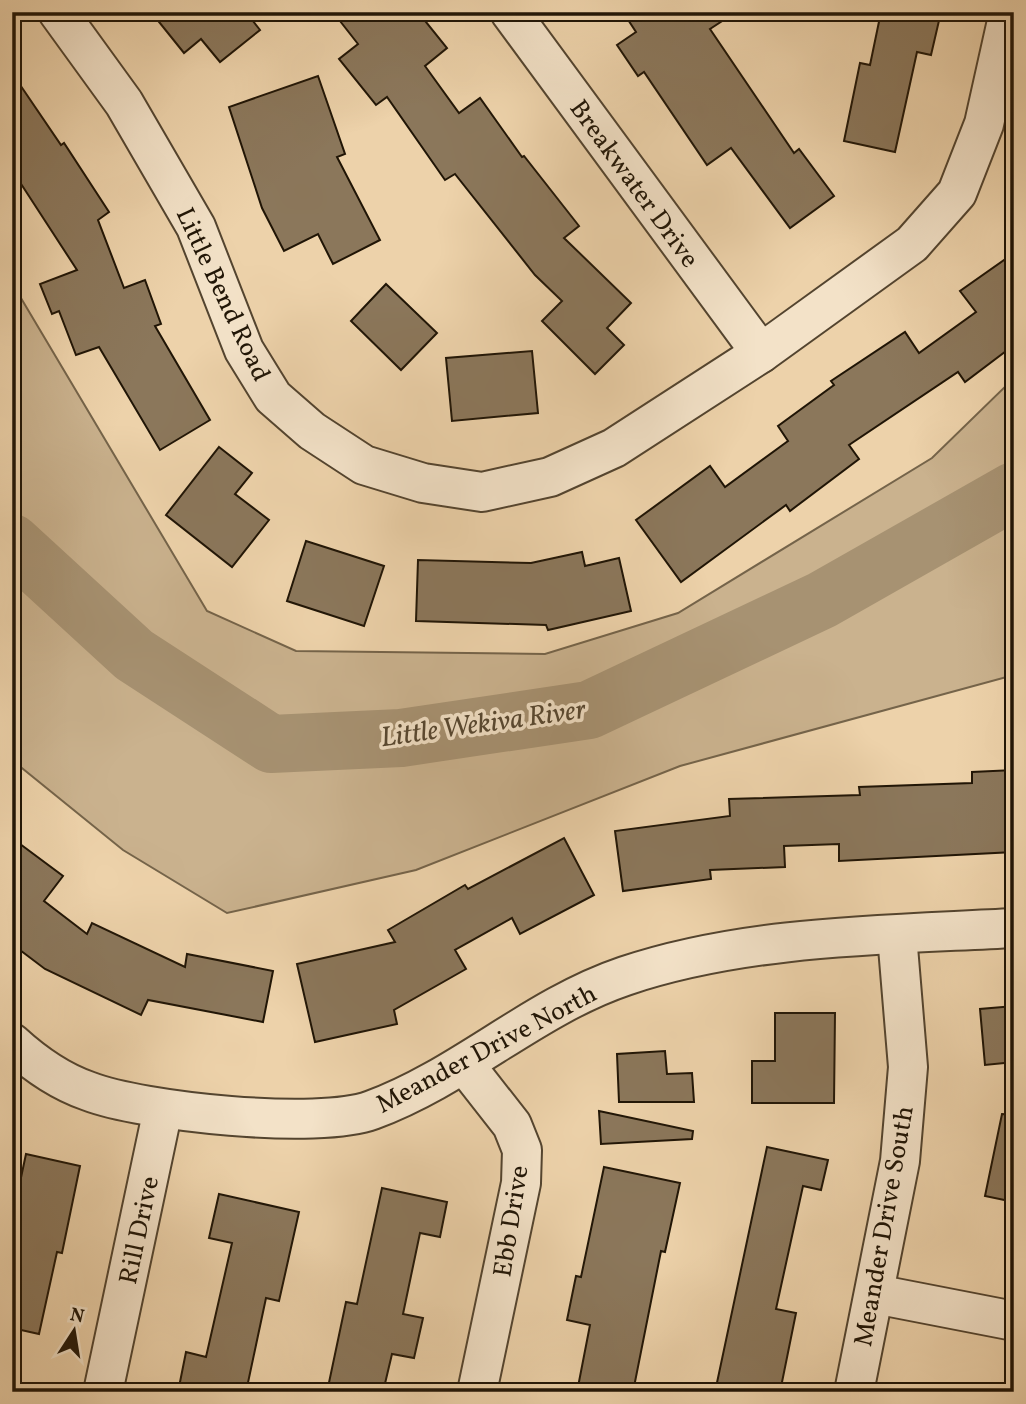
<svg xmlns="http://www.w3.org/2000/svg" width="1026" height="1404" viewBox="0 0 1026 1404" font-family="Vollkorn,serif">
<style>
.green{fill:#cab28e;stroke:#75644a;stroke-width:2}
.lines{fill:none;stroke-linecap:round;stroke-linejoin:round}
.river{stroke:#a79272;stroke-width:58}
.building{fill:#8b775b;stroke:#201506;stroke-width:2}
.minor-casing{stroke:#53442f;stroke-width:42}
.minor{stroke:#f3e2c8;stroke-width:38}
.labels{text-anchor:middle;stroke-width:7;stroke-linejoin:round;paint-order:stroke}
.street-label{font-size:26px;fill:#201506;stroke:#f3e2c8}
.water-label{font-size:28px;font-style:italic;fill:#564731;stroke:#f3e2c8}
</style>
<rect width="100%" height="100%" fill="#edd2aa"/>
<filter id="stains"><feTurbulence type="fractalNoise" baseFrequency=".00286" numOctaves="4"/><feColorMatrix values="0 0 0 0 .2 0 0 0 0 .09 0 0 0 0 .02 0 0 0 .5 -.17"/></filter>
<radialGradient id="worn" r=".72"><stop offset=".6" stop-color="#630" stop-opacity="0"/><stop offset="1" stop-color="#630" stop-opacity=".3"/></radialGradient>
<!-- green -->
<polygon class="green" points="12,283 207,611 296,651 545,654 678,613 932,458 1014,378 1014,675 680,766 416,870 227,913 123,850 12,760"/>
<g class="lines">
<!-- river -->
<polyline class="river" points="12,543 134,655 271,744 401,738 589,710 822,600 1014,491"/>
</g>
<!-- building -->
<g class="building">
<polygon points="151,12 246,12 260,30 220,62 201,39 184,53"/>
<polygon points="333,12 418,12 447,48 425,66 459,113 480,98 522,157 524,156 579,226 564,238 631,303 607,328 624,345 595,374 542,321 562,301 535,275 455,174 445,180 387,97 376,105 339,59 358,44"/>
<polygon points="623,12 736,12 710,29 794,153 799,149 834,196 790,228 731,148 707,165 644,72 638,76 617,45 636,32"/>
<polygon points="881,12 941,12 931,55 917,52 895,152 844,141 860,63 870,65"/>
<polygon points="12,73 61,145 64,143 109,212 98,220 124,288 145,280 161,324 155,326 210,420 160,450 99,347 76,355 59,311 52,314 40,284 77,270 12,170"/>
<polygon points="318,76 345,154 337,157 380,240 333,264 318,234 284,251 262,208 229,107"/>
<polygon points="1014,253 1014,345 965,382 958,372 849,445 859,459 790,511 786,505 681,582 636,520 710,466 725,487 788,441 778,426 834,385 831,381 905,332 919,353 976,312 960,291"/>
<polygon points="386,284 437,333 401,370 351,321"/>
<polygon points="532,351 538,413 452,421 446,358"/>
<polygon points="219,447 252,473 235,494 269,520 232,567 166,515"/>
<polygon points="306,541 384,566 364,626 287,601"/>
<polygon points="582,552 585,566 619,558 631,611 548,630 546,625 416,621 418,560 531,563"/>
<polygon points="1014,770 1014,852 839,861 839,844 784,846 785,867 710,870 711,879 623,891 615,831 730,816 729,799 860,795 859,787 972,783 972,772"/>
<polygon points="12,838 63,876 44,901 87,934 92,923 185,967 187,954 273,971 263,1022 148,1000 141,1015 45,969 12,944"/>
<polygon points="564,838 594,895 520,934 512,918 455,950 466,969 394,1010 397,1024 315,1042 297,964 395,942 388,930 465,885 468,889"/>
<polygon points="1014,1006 1014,1062 985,1065 980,1009"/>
<polygon points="775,1013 835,1013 834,1103 752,1103 752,1061 775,1061"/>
<polygon points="665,1051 667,1074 692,1073 694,1102 619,1102 617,1054"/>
<polygon points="599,1111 693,1131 692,1139 601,1144"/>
<polygon points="1002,1114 1014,1115 1014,1202 985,1196"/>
<polygon points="767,1147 828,1160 821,1190 803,1186 776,1309 796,1313 780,1392 715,1392"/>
<polygon points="26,1154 80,1166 62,1253 57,1252 39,1334 12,1328 12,1220"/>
<polygon points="604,1167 680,1183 665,1252 661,1251 633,1392 577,1392 590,1325 567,1320 576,1276 581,1277"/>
<polygon points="382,1188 447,1202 440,1237 420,1233 403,1314 423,1318 414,1358 392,1354 383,1392 327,1392 346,1302 357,1304"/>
<polygon points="219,1194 299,1212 279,1301 266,1298 246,1392 178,1392 186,1352 206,1357 232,1243 209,1238"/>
</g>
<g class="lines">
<defs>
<g id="minor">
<polyline points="58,12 124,103 196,227 244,350 273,397 312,431 364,465 423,483 482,492 550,477 614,448 761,353 912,244 957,193 984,124 1009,12"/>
<polyline points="510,12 761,353"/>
<path d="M12 1043C35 1064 59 1081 88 1091 142 1112 319 1130 372 1110 462 1077 533 1007 625 976 747 935 886 935 1014 928"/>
<polyline points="465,1065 512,1125 522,1150 521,1183 477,1392"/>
<polyline points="875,1294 1014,1321"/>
<polyline points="103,1392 163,1109"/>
<polyline points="854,1392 900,1161 908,1067 897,935"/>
</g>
</defs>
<!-- minor casing -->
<use href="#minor" class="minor-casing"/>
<!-- minor -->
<use href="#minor" class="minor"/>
</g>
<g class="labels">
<!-- street labels -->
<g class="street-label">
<text transform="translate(635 183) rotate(54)" y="9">Breakwater Drive</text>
<text transform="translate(224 294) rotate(65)" y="9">Little Bend Road</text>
<text transform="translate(486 1048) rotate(-28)" y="9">Meander Drive North</text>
<text transform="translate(510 1221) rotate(-81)" y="9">Ebb Drive</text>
<text transform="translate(883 1226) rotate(-80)" y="9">Meander Drive South</text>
<text transform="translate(138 1230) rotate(-78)" y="9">Rill Drive</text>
</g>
<!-- water labels -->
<g class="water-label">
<text transform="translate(483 722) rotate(-8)" y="10">Little Wekiva River</text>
</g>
</g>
<!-- margin -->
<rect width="1026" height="1404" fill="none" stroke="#edd2aa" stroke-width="42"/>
<rect x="14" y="14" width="998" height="1376" fill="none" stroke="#201506" stroke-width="3.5"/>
<rect x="21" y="21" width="984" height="1362" fill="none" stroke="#201506" stroke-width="2"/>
<!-- north arrow -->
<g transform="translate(74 1331) rotate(12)" stroke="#f3e2c8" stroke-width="5" paint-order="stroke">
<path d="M0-5L12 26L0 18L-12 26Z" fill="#201506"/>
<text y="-10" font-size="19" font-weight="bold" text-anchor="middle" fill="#201506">N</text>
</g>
<rect width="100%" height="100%" filter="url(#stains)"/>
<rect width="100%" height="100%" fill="url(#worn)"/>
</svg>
